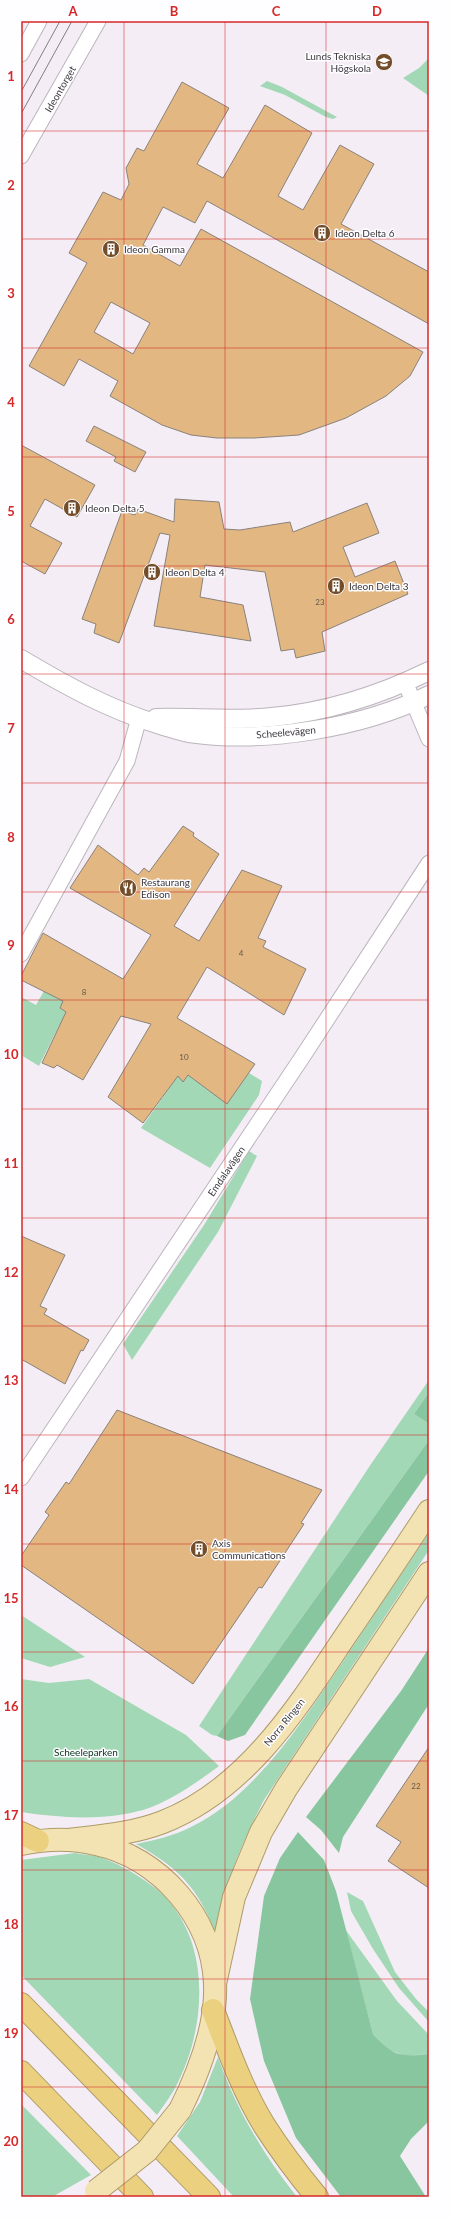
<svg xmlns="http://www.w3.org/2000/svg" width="450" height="2218" viewBox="0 0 450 2218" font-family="Lato,sans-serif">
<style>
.green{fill:#a2d8b5}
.forest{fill:#87c69e}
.building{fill:#e3b781;stroke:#89827b;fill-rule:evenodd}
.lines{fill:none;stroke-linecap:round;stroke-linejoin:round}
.minor-casing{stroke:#bcb5bd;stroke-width:17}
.tertiary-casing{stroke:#bcb5bd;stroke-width:20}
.primary-casing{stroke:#ad9b68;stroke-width:24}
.motorway-casing{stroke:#ad9b68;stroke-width:24}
.minor{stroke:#fff;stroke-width:15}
.tertiary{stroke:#fff;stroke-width:18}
.primary{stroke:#f3e3b3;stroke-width:22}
.motorway{stroke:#ebd080;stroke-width:22}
.tram{stroke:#837e84;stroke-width:1}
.primary-bridge-casing{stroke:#ad9b68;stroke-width:24;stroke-linecap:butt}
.primary-bridge{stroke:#f3e3b3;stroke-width:22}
.grid{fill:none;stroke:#d62828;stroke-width:1;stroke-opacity:0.55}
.labels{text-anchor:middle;stroke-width:3;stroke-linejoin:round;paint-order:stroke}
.number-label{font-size:8px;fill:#65584c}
.poi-label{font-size:10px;fill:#3b383b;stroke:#fefdff;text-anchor:start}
.street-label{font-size:10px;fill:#3b383b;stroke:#fefdff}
.park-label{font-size:10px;fill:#00341b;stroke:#fefdff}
.neatline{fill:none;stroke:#d62828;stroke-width:1.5}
.grid-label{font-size:13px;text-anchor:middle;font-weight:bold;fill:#d62828}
</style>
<rect width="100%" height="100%" fill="#f5edf6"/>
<!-- green -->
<g class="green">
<polygon points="429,58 429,96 403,78 419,68"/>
<polygon points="267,81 282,87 337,117 333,119 326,117 285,95 260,86"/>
<polygon points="44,991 63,1001 60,1008 66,1012 39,1066 21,1055 21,997 36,1005"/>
<polygon points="249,1073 262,1081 259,1095 210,1168 141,1128 178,1076 183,1081 188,1075 227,1104"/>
<polygon points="249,1151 257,1156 218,1232 132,1360 123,1344 204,1225"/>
<polygon points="429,1380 429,1392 414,1414 429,1424 429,1440 217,1736 212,1735 199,1726 371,1464"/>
<path d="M429 1533V1550L264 1800C242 1843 223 1886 216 1933 196 1886 180 1869 136 1844 155 1840 173 1836 191 1827 257 1796 308 1713 348 1654 375 1613 402 1573 429 1533Z"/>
<polygon points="21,1615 85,1657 50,1667 21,1658"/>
<path d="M21 1679 49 1683 89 1679 186 1735 219 1766C196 1783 171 1801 143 1810 103 1821 61 1818 21 1812Z"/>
<path d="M75 1853C85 1855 96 1855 105 1859 126 1867 158 1886 172 1905 212 1956 204 2036 174 2090 169 2098 163 2107 157 2115L21 1975V1860Z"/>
<polygon points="347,1892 363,1901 395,1972 416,1999 429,2012 429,2022 399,1988 373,1949 351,1911"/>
<polygon points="345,1929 397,2001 429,2035 429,2054 405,2056 387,2049 373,2034"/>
<path d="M218 2057C236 2109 263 2154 297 2197H234L177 2136 200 2102Z"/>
<polygon points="21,2104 91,2175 52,2197 21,2197"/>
</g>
<!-- forest -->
<g class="forest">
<polygon points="429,1392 429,1424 414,1414"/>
<polygon points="429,1440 429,1471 245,1735 228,1741 217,1736"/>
<polygon points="429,1648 429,1704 343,1837 339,1853 321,1830 306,1817 401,1691"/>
<path d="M298 1832 324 1860 336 1891 373 2034C393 2056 400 2057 429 2054V2121L411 2139 400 2156 426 2197H341L296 2138 264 2061 250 1999 264 1896 280 1858Z"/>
</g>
<!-- building -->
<g class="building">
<path d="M182 82 229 108 197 164 223 178 265 105 312 133 278 196 303 210 340 145 374 164 341 224 429 272V324L207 201 195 223 163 207 143 245 180 266 201 229 423 352 410 376 386 396 346 418 299 435 254 438H217L191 435 162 425 110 396 118 381 79 359 64 386 29 366 87 263 69 253 103 192 121 200 129 184 126 168 137 148 144 151ZM111 302 150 323 133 354 94 332Z"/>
<polygon points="94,426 146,452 135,472 114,461 116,457 86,441"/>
<polygon points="21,445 95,485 77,517 45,499 30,526 62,543 45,574 21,561"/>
<polygon points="175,499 219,502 224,529 240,530 290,522 293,532 367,503 379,533 343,547 355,577 395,561 408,594 322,632 325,651 296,658 294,649 281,651 265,572 205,565 200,597 243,605 251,641 154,626 170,535 160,533 119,643 94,633 96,624 82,619 122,511 135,515 138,509 174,522"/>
<polygon points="183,826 194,833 193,836 219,854 174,926 199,941 242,870 282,886 258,938 266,941 263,947 306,969 284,1015 207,967 177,1018 255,1064 227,1104 188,1075 183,1082 178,1076 143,1123 108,1097 151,1024 121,1016 83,1080 57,1065 54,1068 42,1063 66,1012 60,1008 63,1001 21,980 21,976 43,933 123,979 151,935 70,888 98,845 138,875 144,868 149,872"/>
<polygon points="21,1236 65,1255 40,1306 47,1309 44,1314 89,1340 83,1351 81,1350 65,1384 21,1359"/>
<polygon points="117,1410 322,1490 301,1523 304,1524 262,1588 259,1587 193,1684 21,1565 21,1556 49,1515 45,1512 66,1482 69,1484"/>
<polygon points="429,1747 429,1888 388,1861 401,1842 376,1826"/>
</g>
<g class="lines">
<defs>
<g id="minor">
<polyline points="21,54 39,21"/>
<polyline points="21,156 98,21"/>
<polyline points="405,682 429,739"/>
<polyline points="21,954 127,761 139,718"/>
<polyline points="21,1478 303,1056 429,863"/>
</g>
<g id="tertiary">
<path d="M21 659C65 685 108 709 157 724 168 727 179 731 189 733 265 744 361 728 429 695"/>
<path d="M156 718C194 717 234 721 272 717 327 712 380 695 429 671"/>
</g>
<g id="primary">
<path d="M68 1840C100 1836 132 1834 163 1822 247 1789 298 1707 346 1635 374 1594 402 1552 429 1511"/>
<path d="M21 1844C45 1839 72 1838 96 1844 160 1858 212 1917 215 1983 217 2025 198 2074 180 2110"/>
<polyline points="215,1984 234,1897 261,1832 286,1789 429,1573"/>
</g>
<g id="motorway">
<polyline points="21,1833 38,1841"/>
<polyline points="21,2004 209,2197"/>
<path d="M213 2010C228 2049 242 2089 264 2125 280 2150 298 2174 317 2197"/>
<polyline points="21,2072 142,2197"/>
</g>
</defs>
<!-- minor casing -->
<use href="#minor" class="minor-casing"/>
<!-- tertiary casing -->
<use href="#tertiary" class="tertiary-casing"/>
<!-- primary casing -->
<use href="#primary" class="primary-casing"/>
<!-- motorway casing -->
<use href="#motorway" class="motorway-casing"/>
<!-- minor -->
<use href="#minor" class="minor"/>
<!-- tertiary -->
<use href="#tertiary" class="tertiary"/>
<!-- primary -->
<use href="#primary" class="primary"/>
<!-- motorway -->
<use href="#motorway" class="motorway"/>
<!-- tram -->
<g class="tram">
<polyline points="21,92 60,21"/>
<polyline points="21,114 72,21"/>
</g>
<defs>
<polyline id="primary-bridge" points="96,2191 147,2151 180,2110"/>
</defs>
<!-- primary-bridge casing -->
<use href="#primary-bridge" class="primary-bridge-casing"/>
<!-- primary-bridge -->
<use href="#primary-bridge" class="primary-bridge"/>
</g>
<!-- grid -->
<path class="grid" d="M124 21V2197M225 21V2197M326 21V2197M21 131H429M21 239H429M21 348H429M21 457H429M21 566H429M21 674H429M21 783H429M21 892H429M21 1000H429M21 1109H429M21 1218H429M21 1326H429M21 1435H429M21 1544H429M21 1652H429M21 1761H429M21 1870H429M21 1979H429M21 2087H429"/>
<!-- icons -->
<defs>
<symbol id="university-disc" viewBox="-11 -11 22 22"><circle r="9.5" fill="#734d2a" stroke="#fefdff"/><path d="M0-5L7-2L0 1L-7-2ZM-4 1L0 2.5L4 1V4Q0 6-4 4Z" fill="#fff"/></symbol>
<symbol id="building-disc" viewBox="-11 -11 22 22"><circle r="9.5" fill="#734d2a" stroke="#fefdff"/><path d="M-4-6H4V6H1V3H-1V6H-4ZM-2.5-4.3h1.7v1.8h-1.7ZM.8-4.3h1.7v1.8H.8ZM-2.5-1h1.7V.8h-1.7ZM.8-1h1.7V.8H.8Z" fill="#fff"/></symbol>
<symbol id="restaurant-disc" viewBox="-11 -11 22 22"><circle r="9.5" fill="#734d2a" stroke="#fefdff"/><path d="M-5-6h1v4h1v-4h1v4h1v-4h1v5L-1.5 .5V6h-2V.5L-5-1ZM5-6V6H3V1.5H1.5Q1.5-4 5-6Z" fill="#fff"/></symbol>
</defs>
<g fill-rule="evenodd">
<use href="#university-disc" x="374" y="52" width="20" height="20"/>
<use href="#building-disc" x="312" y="223" width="20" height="20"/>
<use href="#building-disc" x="101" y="239" width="20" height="20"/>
<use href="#building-disc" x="62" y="498" width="20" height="20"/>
<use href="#building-disc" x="142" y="562" width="20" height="20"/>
<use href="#building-disc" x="326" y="576" width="20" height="20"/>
<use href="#restaurant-disc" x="118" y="878" width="20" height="20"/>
<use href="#building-disc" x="189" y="1539" width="20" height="20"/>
</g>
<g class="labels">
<!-- number labels -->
<g class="number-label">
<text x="320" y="605">23</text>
<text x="241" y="956">4</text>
<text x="84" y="995">8</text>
<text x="184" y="1060">10</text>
<text x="416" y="1789">22</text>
</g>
<!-- poi labels -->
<g class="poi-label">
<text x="371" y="60" text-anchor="end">Lunds Tekniska<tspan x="371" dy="12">Högskola</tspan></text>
<text x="335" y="237">Ideon Delta 6</text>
<text x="124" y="253">Ideon Gamma</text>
<text x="85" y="512">Ideon Delta 5</text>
<text x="165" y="576">Ideon Delta 4</text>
<text x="349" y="590">Ideon Delta 3</text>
<text x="141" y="886">Restaurang<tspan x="141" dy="12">Edison</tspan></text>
<text x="212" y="1547">Axis<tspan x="212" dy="12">Communications</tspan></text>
</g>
<!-- street labels -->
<g class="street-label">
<text transform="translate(60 89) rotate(-60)" y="4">Ideontorget</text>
<text transform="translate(286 732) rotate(-5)" y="4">Scheelevägen</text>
<text transform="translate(226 1171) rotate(-56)" y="4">Emdalavägen</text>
<text transform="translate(284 1722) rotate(-51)" y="4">Norra Ringen</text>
</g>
<!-- park labels -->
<g class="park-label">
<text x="86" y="1756">Scheeleparken</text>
</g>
</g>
<!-- border -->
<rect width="450" height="2218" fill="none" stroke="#fefdff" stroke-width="44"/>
<rect x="22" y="22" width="406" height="2174" class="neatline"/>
<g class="grid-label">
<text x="73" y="16">A</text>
<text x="174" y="16">B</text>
<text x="276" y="16">C</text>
<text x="377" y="16">D</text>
<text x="11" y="81">1</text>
<text x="11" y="190">2</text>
<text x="11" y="298">3</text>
<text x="11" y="407">4</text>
<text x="11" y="516">5</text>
<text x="11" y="624">6</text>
<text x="11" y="733">7</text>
<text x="11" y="842">8</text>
<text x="11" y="950">9</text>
<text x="11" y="1059">10</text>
<text x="11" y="1168">11</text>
<text x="11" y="1277">12</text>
<text x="11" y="1385">13</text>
<text x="11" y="1494">14</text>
<text x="11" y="1603">15</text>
<text x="11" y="1711">16</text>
<text x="11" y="1820">17</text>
<text x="11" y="1929">18</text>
<text x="11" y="2038">19</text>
<text x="11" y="2146">20</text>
</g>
</svg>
